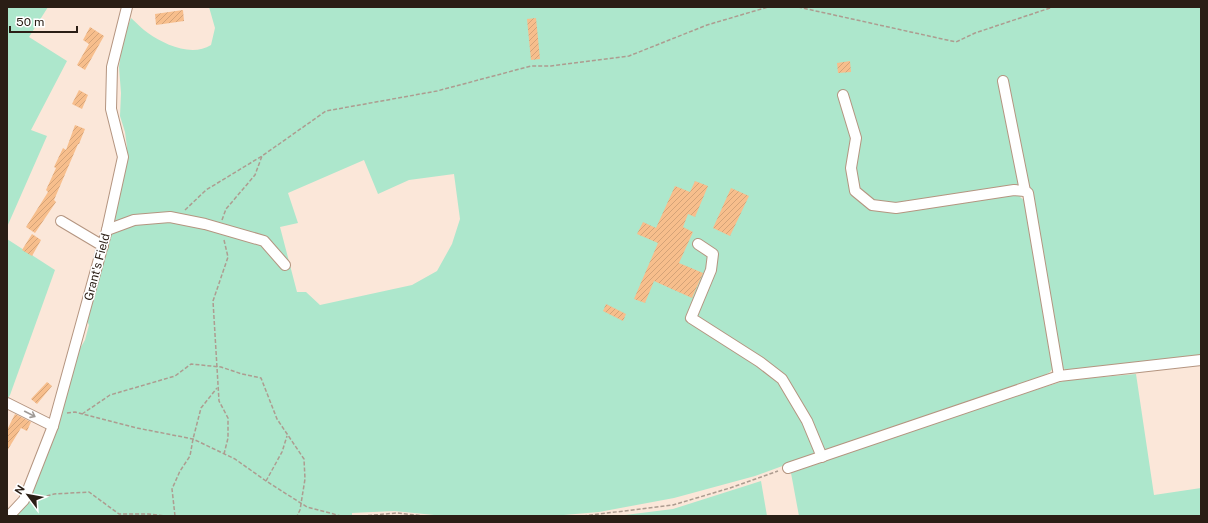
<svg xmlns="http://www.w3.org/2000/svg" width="1208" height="523" viewBox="0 0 1208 523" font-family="'Public Sans',sans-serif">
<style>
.grass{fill:#ade7cc;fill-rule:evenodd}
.building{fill:url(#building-hatch)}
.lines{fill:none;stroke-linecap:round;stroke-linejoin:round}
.minor-casing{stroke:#b49580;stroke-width:12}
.path{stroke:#ad9c90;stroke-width:1.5;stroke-dasharray:4 2;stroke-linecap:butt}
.minor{stroke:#fff;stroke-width:10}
.oneway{stroke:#9f9a96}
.labels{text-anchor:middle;stroke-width:3;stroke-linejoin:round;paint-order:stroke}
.street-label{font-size:12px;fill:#2a1e15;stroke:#fff}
</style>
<defs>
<pattern id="building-hatch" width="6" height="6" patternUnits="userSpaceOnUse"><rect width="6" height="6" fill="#f7be8c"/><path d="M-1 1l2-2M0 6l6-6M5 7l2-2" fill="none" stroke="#d4a378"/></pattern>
</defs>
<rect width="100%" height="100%" fill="#fbe7d9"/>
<!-- grass -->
<g class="grass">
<polygon points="7,7 48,7 29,37 67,61 31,130 47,136 7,227"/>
<path d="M209 7H1201V355L1068 372 1060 365 1032 192 1020 197 1025 201 1053 368 1050 372 1043 376 837 446 755 476 674 498 599 512 552 516H444L394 511 352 513V516H12L44 461 60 420 74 359 85 340 89 325 85 317 126 159 127 147 125 132 120 116 121 93 119 67 123 39 131 18C137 23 142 29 148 33 165 45 192 57 211 45L215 28ZM364 160 378 194 409 180 454 174 460 219 452 244 437 271 412 285 320 305 306 292H297L280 227 298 223 288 193Z"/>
<polygon points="7,239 55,270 10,395 7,400"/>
<polygon points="1136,374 1154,495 1201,488 1201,516 799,516 791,473 978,408 1067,380"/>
<polygon points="761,481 767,516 617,516 673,509"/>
</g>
<!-- building -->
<g class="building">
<polygon points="183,10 184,21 156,25 155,14"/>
<polygon points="536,18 540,59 531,60 527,19"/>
<polygon points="90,27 104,36 85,70 77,65 89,44 83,40"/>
<polygon points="850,61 851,72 838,73 837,63"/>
<polygon points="79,90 88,95 82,109 72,104"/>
<polygon points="75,125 85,129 79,144 78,144 54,200 56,202 35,233 26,227 48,192 46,190 56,168 54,167 63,148 66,150"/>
<polygon points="695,181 708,186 695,217 688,214 683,227 693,232 679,263 703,273 692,298 654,281 645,303 634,299 658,243 637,234 643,222 656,228 675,186 690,192"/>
<polygon points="731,188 749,196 730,236 713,228"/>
<polygon points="32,234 41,240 32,256 22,250"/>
<polygon points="606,304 626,314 623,321 603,311"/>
<polygon points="47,382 52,386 37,404 31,399"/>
<polygon points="15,414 31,422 27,431 21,428 7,451 7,430"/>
</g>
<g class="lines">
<defs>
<g id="minor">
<polyline points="1003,81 1025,191"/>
<polyline points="843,95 856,138 851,168 855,191 872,205 896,208 1014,190 1025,191 1028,193 1059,376"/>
<polyline points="61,221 103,246"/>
<polyline points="107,230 134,220 170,217 205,224 264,241 285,265"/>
<polyline points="698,244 713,254 711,270 691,318 760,362 782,379 807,421 822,457"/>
<polyline points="7,403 53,426"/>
<polyline points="788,468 1059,376 1201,360"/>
<polyline points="9,516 24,500 53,426 107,230 123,157 111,109 112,67 127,7"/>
</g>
</defs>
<!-- minor casing -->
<use href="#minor" class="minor-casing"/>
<!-- path -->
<g class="path">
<polyline points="798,7 956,42 975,33 1053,7"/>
<polyline points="185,210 206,190 262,156 326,111 437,91 531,66 551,66 629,56 707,25 768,7"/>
<polyline points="222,220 226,209 255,175 262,156"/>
<polyline points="224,240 228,257 213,301 219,401 228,418 228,438 224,454"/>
<polyline points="67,413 75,412 137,428 193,439 235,459 266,481 307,507 341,516"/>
<polyline points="82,414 110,395 175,376 191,364 221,367 242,374 261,378 277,419 304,459 305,479 300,510 297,516"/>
<polyline points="266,481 282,452 287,436"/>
<polyline points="35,499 54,494 89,492 119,514 148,514 165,516"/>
<polyline points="175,516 172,489 180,471 190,456 193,439 201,408 217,388"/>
<polyline points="362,516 397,513 424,516"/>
<polyline points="583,516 673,505 730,488 778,471"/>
</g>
<!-- minor -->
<use href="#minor" class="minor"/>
</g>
<!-- one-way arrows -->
<defs><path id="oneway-shaft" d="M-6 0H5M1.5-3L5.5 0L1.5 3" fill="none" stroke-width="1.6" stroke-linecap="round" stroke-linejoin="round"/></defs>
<use class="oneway" href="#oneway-shaft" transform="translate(30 414) rotate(27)"/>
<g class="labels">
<!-- street labels -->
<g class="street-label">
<text transform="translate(97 267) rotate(-75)" y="4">Grant's Field</text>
</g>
</g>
<!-- border -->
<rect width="1208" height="523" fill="none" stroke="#2a1e15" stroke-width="16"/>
<!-- north arrow -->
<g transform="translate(28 495) rotate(302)" stroke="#ffffff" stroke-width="3" paint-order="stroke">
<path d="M0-3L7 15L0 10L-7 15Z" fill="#2a1e15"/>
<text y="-6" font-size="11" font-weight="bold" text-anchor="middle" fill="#2a1e15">N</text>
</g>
<!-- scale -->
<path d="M10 26v6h67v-6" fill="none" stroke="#2a1e15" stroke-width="2"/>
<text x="16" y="26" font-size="12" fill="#2a1e15" stroke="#ffffff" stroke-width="3" paint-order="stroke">50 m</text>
</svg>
